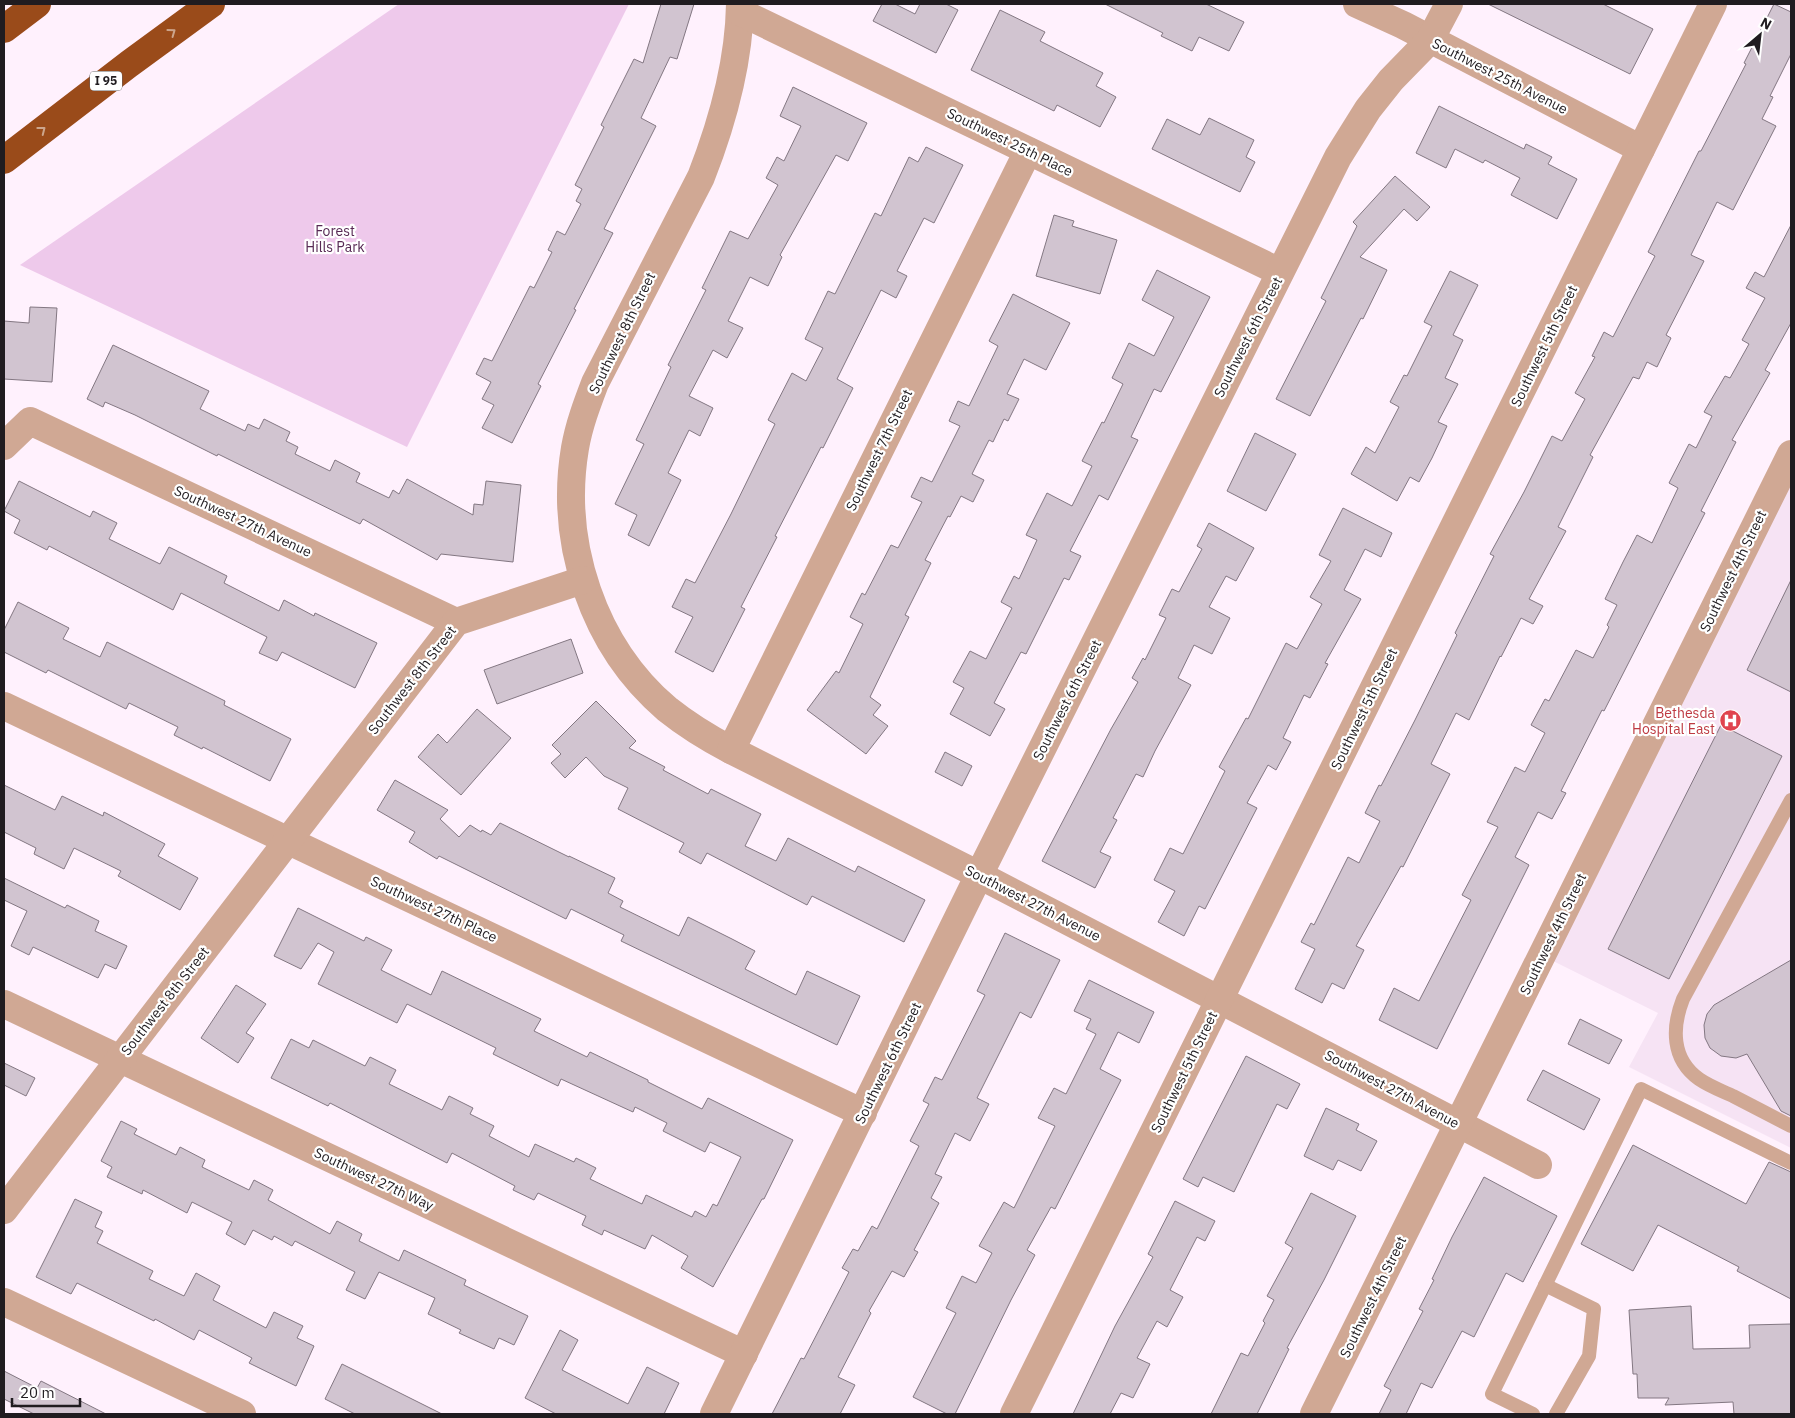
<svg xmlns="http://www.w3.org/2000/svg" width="1795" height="1418" viewBox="0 0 1795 1418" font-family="'IBM Plex Sans',sans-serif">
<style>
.built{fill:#f6e3f4}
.green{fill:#eec9eb}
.building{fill:#d1c4d0;stroke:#837782}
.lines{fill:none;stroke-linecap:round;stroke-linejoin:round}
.lane{stroke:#d0a894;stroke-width:14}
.street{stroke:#d0a894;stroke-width:28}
.highway{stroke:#9a4b1a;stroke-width:28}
.oneway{stroke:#cca58c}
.labels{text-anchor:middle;stroke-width:4.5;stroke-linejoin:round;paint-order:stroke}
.shield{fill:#fff;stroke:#636063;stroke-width:1}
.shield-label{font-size:12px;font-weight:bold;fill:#201c20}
.street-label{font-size:14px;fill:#201c20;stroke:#fff}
.park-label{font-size:14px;fill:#572954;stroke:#fff}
.health-label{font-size:14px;fill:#be3a42;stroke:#fff;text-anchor:end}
</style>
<rect width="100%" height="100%" fill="#fff1fd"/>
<!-- built -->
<polygon class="built" points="1791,481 1791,1148 1629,1067 1658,1013 1551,960"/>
<!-- green -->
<polygon class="green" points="399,4 629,4 407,447 20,265"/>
<!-- building -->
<g class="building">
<polygon points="661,4 694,4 677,59 670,57 641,118 656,126 604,229 613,233 574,309 576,310 538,384 541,386 512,443 482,428 494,405 482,399 491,382 476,374 484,358 492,361 530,286 534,288 552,252 548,250 557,231 565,235 581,204 576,201 582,189 575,185 604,127 601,125 634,59 643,63"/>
<polygon points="882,4 895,4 915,14 920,4 946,4 958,10 936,53 873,21"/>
<polygon points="1105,4 1206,4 1244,22 1229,51 1199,37 1192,51 1161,36 1163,33"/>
<polygon points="1488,4 1603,4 1653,29 1630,74"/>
<polygon points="1774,4 1791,12 1791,54 1770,96 1773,97 1762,119 1776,126 1733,210 1717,202 1691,255 1704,261 1666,335 1671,338 1657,367 1647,362 1639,379 1633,377 1590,455 1593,457 1558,527 1566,531 1529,599 1543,606 1533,624 1521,618 1501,657 1500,656 1469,720 1456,713 1431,764 1450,774 1403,867 1401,866 1356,946 1364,950 1344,989 1332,983 1322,1003 1295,989 1315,949 1301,942 1311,923 1314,925 1348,857 1359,863 1380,821 1365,813 1379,785 1381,786 1415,720 1457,635 1455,633 1494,556 1490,554 1524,492 1552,436 1562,441 1585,399 1575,393 1595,357 1592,356 1604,332 1613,337 1632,300 1655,256 1648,252 1699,151 1701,151 1746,64 1744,63"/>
<polygon points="1000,10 1045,32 1040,41 1103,73 1096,86 1116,97 1100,127 1057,105 1054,111 971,70"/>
<polygon points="793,87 867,123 848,161 836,155 780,255 782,257 768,286 750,277 728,321 743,328 727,358 713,350 689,396 713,408 700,436 689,430 668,473 681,480 649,546 628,535 637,515 615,504 644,444 636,440 671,367 668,365 706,290 702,288 730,231 748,239 778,185 766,178 777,157 784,161 801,126 780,116"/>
<polygon points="1439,106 1524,149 1526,144 1552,157 1548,164 1577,179 1557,219 1511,195 1520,178 1485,160 1483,163 1455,149 1446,168 1416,153"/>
<polygon points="1209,118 1254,140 1246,157 1255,162 1240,192 1152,149 1167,119 1200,135"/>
<polygon points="926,147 963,165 934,223 924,218 897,271 907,276 896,298 881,290 837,379 853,388 823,448 821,447 775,536 777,537 741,607 745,609 713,672 675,652 693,617 672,607 686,579 695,583 731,514 775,424 768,420 792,373 806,381 823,348 805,339 828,291 835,294 875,213 881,216 909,157 918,162"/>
<polygon points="1395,176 1430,207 1417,221 1404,209 1360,257 1387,270 1363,319 1361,318 1310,416 1276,399 1326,301 1321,298 1357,226 1353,222"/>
<polygon points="1054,215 1074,221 1072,226 1117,240 1100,294 1036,276"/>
<polygon points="1791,225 1791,323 1765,370 1770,373 1732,440 1736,442 1701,511 1705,513 1604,711 1602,710 1561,791 1566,793 1552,819 1538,812 1515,857 1529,865 1437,1049 1379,1020 1394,988 1419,1001 1471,900 1462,895 1498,827 1487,822 1515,767 1525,772 1545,733 1531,725 1545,699 1549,701 1576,650 1593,658 1609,627 1607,625 1617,605 1605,599 1623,562 1637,535 1652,543 1678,488 1669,483 1689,444 1696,448 1712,416 1704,412 1725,376 1730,378 1749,344 1742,340 1765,298 1746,288 1755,272 1764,277"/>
<polygon points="1157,270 1210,297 1161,392 1154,389 1131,437 1138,440 1108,500 1099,495 1070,551 1081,556 1069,580 1064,578 1026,654 1021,652 994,703 1005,709 990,736 950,714 964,688 953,682 970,651 986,659 1012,608 1001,602 1014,576 1019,579 1037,540 1026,535 1047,493 1072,506 1092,466 1082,461 1102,422 1104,423 1123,384 1112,378 1129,343 1154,356 1174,317 1142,300"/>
<polygon points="1450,271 1478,285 1453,335 1463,340 1445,378 1458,384 1438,422 1447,426 1432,458 1419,482 1410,477 1397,501 1351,474 1366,447 1375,453 1399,407 1390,402 1404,375 1407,376 1432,326 1424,322"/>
<polygon points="1013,294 1070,323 1046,370 1024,359 1007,394 1019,399 1008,421 1004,419 993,442 989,440 972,474 984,480 973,502 961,496 950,517 948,516 925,560 931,563 905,615 909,617 870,697 881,705 873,715 888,726 866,754 807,710 836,671 839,673 863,624 850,617 862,593 865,595 891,545 898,548 922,502 911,497 921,477 932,482 960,426 949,421 958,401 969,406 998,346 989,341"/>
<polygon points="30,307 57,308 52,382 4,379 4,321 29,323"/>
<polygon points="113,345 209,391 200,409 245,431 248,424 259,429 264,419 290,432 286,441 298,447 295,454 330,471 335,460 360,473 356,482 389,498 393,490 399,494 407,479 473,515 474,504 483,505 486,481 521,485 513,562 441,554 437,560 363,519 360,524 218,454 217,456 135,415 105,402 103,407 87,399"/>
<polygon points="1255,433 1296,454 1266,511 1227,491"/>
<polygon points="19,481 90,517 93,511 117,523 109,539 160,564 169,547 227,576 224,583 279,611 284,600 314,616 315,613 377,643 355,688 282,652 277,661 259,653 267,637 181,593 173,610 49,546 47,550 14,533 20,520 4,511"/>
<polygon points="1343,508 1392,533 1381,557 1365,549 1344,590 1361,599 1325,663 1328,664 1310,698 1304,695 1283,738 1291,742 1276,770 1268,765 1247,803 1257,808 1205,909 1199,906 1184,936 1158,922 1175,891 1154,880 1170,848 1183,854 1225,771 1219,767 1246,718 1248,719 1286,643 1297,649 1322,604 1310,597 1331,561 1319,555"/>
<polygon points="1209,523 1254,548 1236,581 1226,576 1209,607 1230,618 1212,654 1194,645 1178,678 1191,685 1155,751 1143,777 1136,774 1113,818 1117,820 1100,852 1111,857 1095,888 1042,861 1111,729 1138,682 1132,678 1143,658 1145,660 1166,618 1159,615 1172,589 1179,592 1202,549 1197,546"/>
<polygon points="1791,580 1791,692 1747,670"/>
<polygon points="18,602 69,628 63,639 100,657 107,642 225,701 224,705 291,739 270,781 203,747 202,749 174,735 178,727 129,703 126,709 48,670 46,673 4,652 4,630"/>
<polygon points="571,639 583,673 497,704 484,670"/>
<polygon points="596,701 636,741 629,748 665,767 663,770 708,794 711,789 761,814 745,846 776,861 788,838 855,872 858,866 925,900 904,942 812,896 807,905 707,853 701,864 679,852 684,843 618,809 628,788 604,776 586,757 565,778 551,763 561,754 552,745"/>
<polygon points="477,709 511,738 461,795 418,757 438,734 447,743"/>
<polygon points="1721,725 1782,756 1669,979 1608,949"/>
<polygon points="945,752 972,766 962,786 935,772"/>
<polygon points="395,780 448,810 440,819 459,837 470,825 481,832 482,830 491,835 500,823 569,857 569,856 615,878 608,893 623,901 620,907 679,936 688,917 732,939 755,951 745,969 796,995 807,971 860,996 837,1045 621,941 624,935 571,909 566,919 439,856 437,859 409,842 415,832 377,810"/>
<polygon points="4,785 55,810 62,796 103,816 104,812 165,844 158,856 198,878 180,910 118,876 121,871 74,848 64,869 34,854 36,848 4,832"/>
<polygon points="4,878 65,908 67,905 99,921 95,931 127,946 116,969 105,964 98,978 33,947 29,955 11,946 27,911 4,900"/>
<polygon points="298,908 364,941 366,937 392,950 381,970 431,995 442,971 541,1019 534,1031 587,1057 590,1052 648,1080 648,1082 702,1109 708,1098 793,1140 764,1199 762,1199 713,1287 681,1268 688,1256 652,1235 645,1249 604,1230 602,1235 582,1225 586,1216 538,1193 534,1200 513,1190 515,1186 452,1153 447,1163 330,1103 328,1106 271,1078 291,1039 309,1048 313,1040 365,1066 370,1057 396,1070 389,1084 442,1110 449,1096 473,1108 470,1114 494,1126 489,1136 529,1157 535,1144 574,1162 576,1158 596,1168 590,1179 642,1204 646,1195 692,1217 695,1211 706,1217 713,1204 717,1206 741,1157 710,1142 705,1152 663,1131 667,1123 635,1107 633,1112 561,1079 558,1086 493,1054 496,1048 407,1004 397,1023 318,984 334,952 318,943 301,969 274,956"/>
<polygon points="1005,933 1060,960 1031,1018 1020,1012 977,1098 989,1104 970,1141 955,1133 935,1174 942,1177 931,1198 939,1203 914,1250 918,1252 904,1277 892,1271 869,1311 871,1313 838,1377 855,1385 840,1414 772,1414 801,1358 804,1359 849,1272 842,1268 853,1249 858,1251 872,1226 877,1229 919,1146 910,1141 929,1104 923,1101 935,1077 942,1080 985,995 977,991"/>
<polygon points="1791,960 1791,1116 1781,1111 1747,1054 1736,1058 1721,1056 1710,1048 1705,1038 1704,1025 1707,1014 1714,1005"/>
<polygon points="1089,980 1154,1012 1139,1043 1118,1032 1100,1069 1121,1080 1055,1209 1051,1207 1027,1250 1035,1255 1011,1300 955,1414 947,1414 913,1397 956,1313 946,1308 962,1276 976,1283 992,1253 979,1246 1004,1202 1014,1208 1055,1126 1038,1118 1054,1088 1066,1094 1096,1034 1086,1029 1091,1019 1074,1011"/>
<polygon points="236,985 266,1004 246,1033 254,1038 238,1063 201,1038"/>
<polygon points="1580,1019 1622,1040 1609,1064 1568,1044"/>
<polygon points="1246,1056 1300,1084 1287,1109 1277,1104 1234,1192 1203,1177 1198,1187 1183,1179"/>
<polygon points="4,1063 35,1078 26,1096 4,1085"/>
<polygon points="1543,1070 1600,1099 1584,1130 1527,1100"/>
<polygon points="1326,1108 1359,1124 1356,1130 1377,1141 1361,1171 1338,1160 1333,1170 1304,1156"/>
<polygon points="121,1121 137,1129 134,1134 176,1155 180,1147 205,1160 202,1167 249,1190 254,1180 273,1190 268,1200 330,1234 337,1221 362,1234 359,1241 399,1261 404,1250 466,1280 464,1285 528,1316 514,1345 499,1338 494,1349 459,1333 461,1330 428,1314 435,1298 379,1272 365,1299 346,1290 355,1272 295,1241 292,1246 274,1236 272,1240 253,1230 245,1245 226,1234 232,1222 192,1202 187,1213 143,1190 142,1194 107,1177 112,1167 101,1161"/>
<polygon points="1633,1145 1746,1204 1769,1162 1791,1172 1791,1299 1737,1271 1739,1267 1658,1225 1633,1271 1581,1244"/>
<polygon points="1484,1177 1557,1216 1523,1282 1506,1273 1474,1337 1462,1331 1432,1388 1421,1383 1406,1414 1379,1414 1391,1390 1384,1386 1423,1311 1419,1309 1434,1280 1432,1279 1452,1237"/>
<polygon points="1311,1193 1356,1216 1324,1280 1287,1348 1289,1349 1257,1414 1211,1414 1241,1353 1248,1356 1265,1323 1263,1321 1274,1300 1267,1296 1293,1248 1285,1243"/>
<polygon points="75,1199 102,1212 95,1227 103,1231 97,1243 153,1271 149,1279 184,1296 196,1273 220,1286 213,1300 266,1328 274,1312 303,1326 297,1338 314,1346 296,1386 249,1363 252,1358 199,1330 194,1340 155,1319 154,1321 77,1283 71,1294 36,1277"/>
<polygon points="1175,1201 1215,1221 1205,1241 1197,1237 1170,1290 1183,1297 1167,1327 1157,1321 1137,1358 1150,1364 1133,1398 1121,1393 1110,1414 1073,1414 1115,1326 1153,1257 1148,1254"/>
<polygon points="1691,1306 1693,1349 1750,1348 1749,1325 1791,1324 1791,1414 1734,1414 1733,1402 1665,1405 1669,1398 1638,1398 1637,1374 1633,1374 1629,1310"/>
<polygon points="560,1330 578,1340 562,1370 628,1404 647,1367 679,1383 664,1414 556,1414 525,1398"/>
<polygon points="342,1364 442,1414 355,1414 325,1399"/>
<polygon points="4,1371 37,1388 41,1381 106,1414 34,1414 4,1399"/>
</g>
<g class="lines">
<!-- lane -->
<g class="lane">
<path d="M1791 800 1683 999C1672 1027 1671 1059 1699 1079 1709 1086 1722 1091 1733 1096 1752 1106 1772 1116 1791 1126"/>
<polyline points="1545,1285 1594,1309 1589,1356 1556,1414"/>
<polyline points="1533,1414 1492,1394 1641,1089 1791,1163"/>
</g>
<!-- street -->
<g class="street">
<path d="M740 4C739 64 723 121 701 177L595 383C587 404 579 425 575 448 559 543 593 646 667 709 687 725 708 738 731 750L979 875 1538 1165"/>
<polyline points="1357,4 1403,25 1641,149"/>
<polyline points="740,12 1280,272"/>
<polyline points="4,446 30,421 456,622"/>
<polyline points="4,706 863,1113"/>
<polyline points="731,750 1028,151"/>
<polyline points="4,1004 744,1354"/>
<polyline points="4,1210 456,622 583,580"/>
<polyline points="4,1302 242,1414"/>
<polyline points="714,1414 979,875 1338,157 1368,109 1391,80 1430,40 1449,4"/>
<polyline points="1014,1414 1713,4"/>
<polyline points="1314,1414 1791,454"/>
</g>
<!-- highway -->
<g class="highway">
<polyline points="4,29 37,4"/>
<polyline points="4,160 129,64 211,4"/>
</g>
</g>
<!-- one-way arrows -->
<defs><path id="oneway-chevron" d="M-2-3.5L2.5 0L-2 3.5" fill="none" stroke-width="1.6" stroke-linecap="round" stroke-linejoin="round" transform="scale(1.25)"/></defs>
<g class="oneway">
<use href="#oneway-chevron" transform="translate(172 32) rotate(-36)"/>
<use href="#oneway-chevron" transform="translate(42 130) rotate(-38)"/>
</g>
<!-- icons -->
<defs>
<symbol id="hospital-disc" viewBox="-11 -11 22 22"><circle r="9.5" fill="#e0444e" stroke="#fff"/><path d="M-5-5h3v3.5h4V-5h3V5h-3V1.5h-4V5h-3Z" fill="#fff"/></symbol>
</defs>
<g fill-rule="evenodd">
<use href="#hospital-disc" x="1718" y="708" width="25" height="25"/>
</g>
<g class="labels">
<!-- shield labels -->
<rect class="shield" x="90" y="71.5" width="32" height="19" rx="4"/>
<g class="shield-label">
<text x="106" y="85">I 95</text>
</g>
<!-- street labels -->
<g class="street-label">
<text transform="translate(1500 76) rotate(27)" y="5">Southwest 25th Avenue</text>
<text transform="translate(1010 142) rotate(26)" y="5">Southwest 25th Place</text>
<text transform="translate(622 333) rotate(-64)" y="5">Southwest 8th Street</text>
<text transform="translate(1248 337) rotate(-63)" y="5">Southwest 6th Street</text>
<text transform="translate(1544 346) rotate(-64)" y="5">Southwest 5th Street</text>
<text transform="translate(879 450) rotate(-64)" y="5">Southwest 7th Street</text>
<text transform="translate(243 521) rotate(25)" y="5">Southwest 27th Avenue</text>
<text transform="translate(1733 571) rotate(-64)" y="5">Southwest 4th Street</text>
<text transform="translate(412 680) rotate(-52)" y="5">Southwest 8th Street</text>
<text transform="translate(1067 700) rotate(-63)" y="5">Southwest 6th Street</text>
<text transform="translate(1364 709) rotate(-64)" y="5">Southwest 5th Street</text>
<text transform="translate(1033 903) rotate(27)" y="5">Southwest 27th Avenue</text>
<text transform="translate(434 909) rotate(25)" y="5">Southwest 27th Place</text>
<text transform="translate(1553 934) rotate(-64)" y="5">Southwest 4th Street</text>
<text transform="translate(165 1001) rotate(-52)" y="5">Southwest 8th Street</text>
<text transform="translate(888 1063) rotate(-64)" y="5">Southwest 6th Street</text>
<text transform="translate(1184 1072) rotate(-64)" y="5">Southwest 5th Street</text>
<text transform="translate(1392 1089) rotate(28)" y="5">Southwest 27th Avenue</text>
<text transform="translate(374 1179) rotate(25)" y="5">Southwest 27th Way</text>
<text transform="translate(1373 1297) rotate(-64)" y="5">Southwest 4th Street</text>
</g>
<!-- park labels -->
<g class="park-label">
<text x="335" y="236">Forest<tspan x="335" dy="16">Hills Park</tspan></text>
</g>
<!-- health labels -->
<g class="health-label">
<text x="1715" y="718">Bethesda<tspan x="1715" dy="16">Hospital East</tspan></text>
</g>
</g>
<!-- border -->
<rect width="1795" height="1418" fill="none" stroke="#201c20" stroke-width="10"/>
<!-- north arrow -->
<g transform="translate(1760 35) rotate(28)" stroke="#ffffff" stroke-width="4" paint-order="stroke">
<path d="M0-4L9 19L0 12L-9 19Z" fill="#201c20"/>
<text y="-8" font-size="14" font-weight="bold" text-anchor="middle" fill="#201c20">N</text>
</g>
<!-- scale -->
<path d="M12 1398v8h68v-8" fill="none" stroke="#201c20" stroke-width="2.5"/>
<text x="20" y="1398" font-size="15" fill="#201c20" stroke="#ffffff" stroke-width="4" paint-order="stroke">20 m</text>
</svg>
